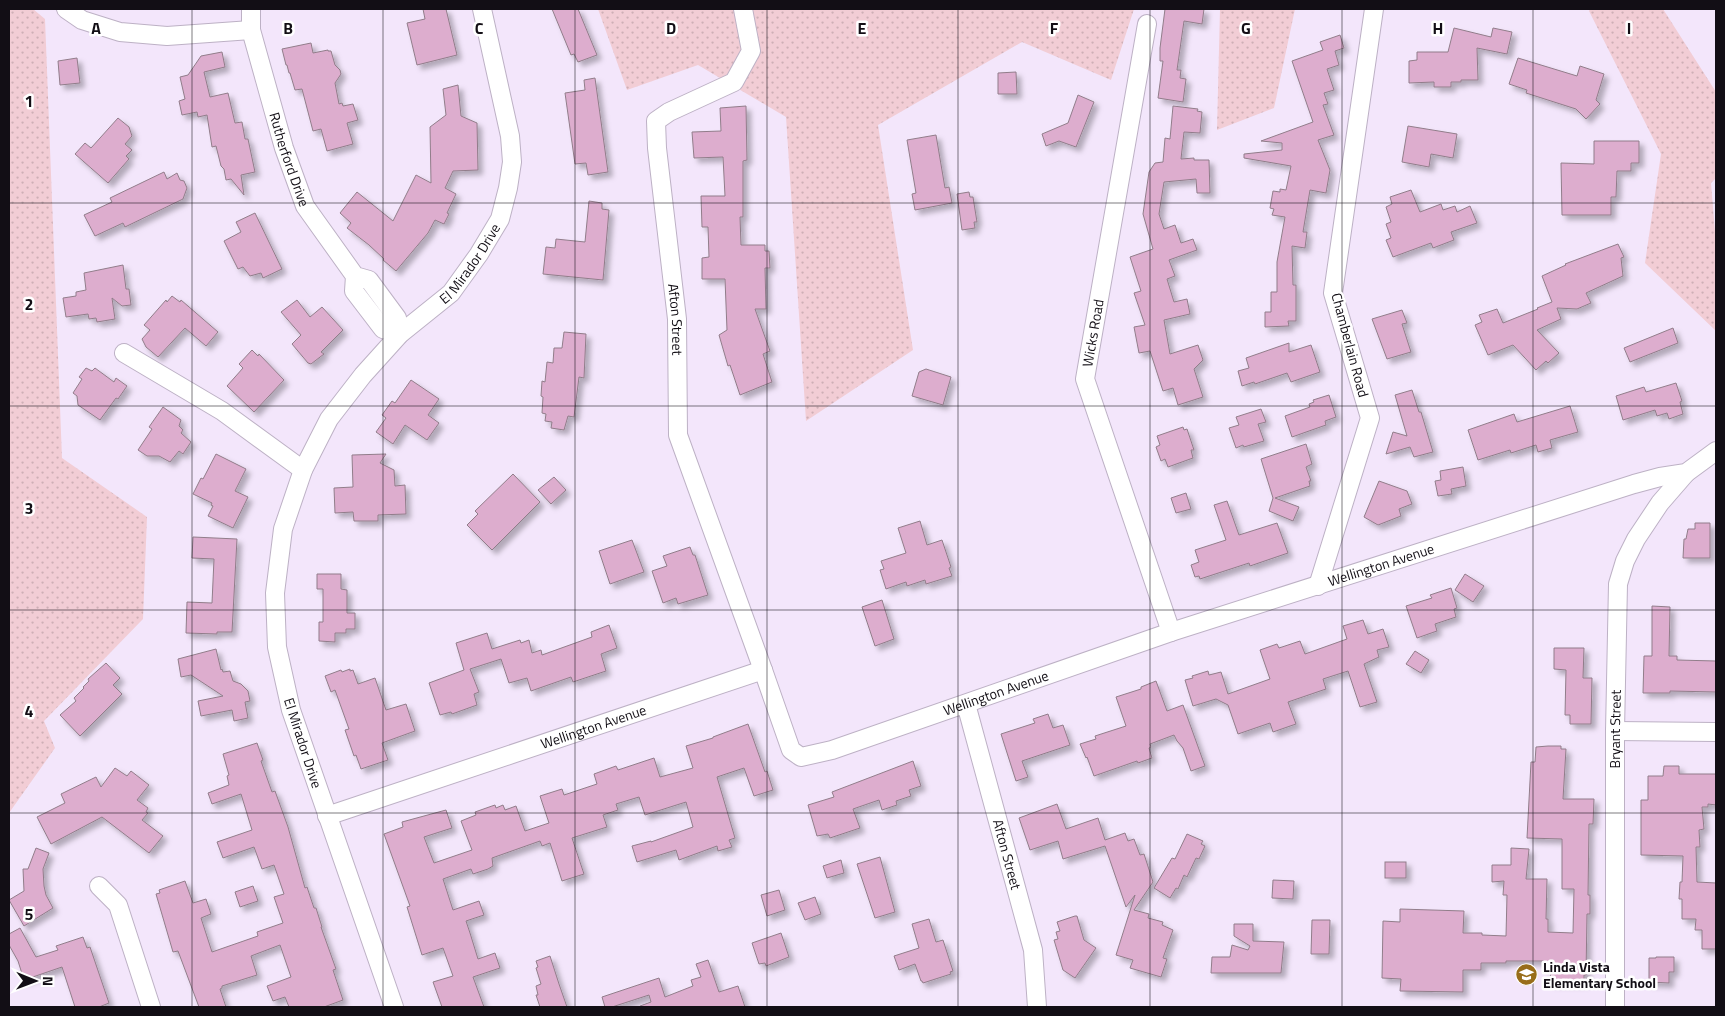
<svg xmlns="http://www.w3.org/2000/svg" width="1725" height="1016" viewBox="0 0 1725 1016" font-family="'Titillium Web',sans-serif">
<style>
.grass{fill:url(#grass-dots)}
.building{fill:#ddadce;stroke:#917d8a;filter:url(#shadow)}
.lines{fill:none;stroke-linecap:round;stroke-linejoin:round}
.street-casing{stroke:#bdb1c5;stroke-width:20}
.street{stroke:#fff;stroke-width:18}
.grid{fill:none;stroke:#120e15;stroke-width:1;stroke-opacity:0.55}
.labels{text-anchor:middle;stroke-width:5;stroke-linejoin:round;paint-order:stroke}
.street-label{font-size:14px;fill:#120e15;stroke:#fff}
.poi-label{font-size:14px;font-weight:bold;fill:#120e15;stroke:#fff;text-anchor:start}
.grid-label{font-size:16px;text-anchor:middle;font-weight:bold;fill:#120e15;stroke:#fff;stroke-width:5;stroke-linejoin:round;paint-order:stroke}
</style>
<defs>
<pattern id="grass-dots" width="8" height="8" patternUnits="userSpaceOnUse" patternTransform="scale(1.25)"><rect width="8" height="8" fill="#f2cdd5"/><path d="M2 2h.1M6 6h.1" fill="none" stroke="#ceafb6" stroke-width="1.8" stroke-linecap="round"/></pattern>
<filter id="shadow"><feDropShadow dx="4.5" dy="4.5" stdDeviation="2.5" flood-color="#0004"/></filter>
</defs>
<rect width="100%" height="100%" fill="#f3e6fb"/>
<!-- grass -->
<g class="grass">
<polygon points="9,9 33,9 45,19 62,458 147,517 143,619 44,721 55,748 9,813"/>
<polygon points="598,9 1134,9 1111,80 1022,42 878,125 913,350 806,421 786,117 698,65 627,90"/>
<polygon points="1220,9 1295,9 1274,108 1217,130"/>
<polygon points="1590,9 1663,9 1716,92 1716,178 1711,183 1716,244 1716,331 1645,263 1661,154 1589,11"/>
</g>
<!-- building -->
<g class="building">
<polygon points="423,9 446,9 457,55 417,65 407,23 425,19"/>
<polygon points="552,9 578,9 597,55 578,62 574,54 571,55"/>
<polygon points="1165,9 1204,9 1202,24 1184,21 1177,70 1181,70 1180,78 1186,79 1183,102 1158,98 1163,61 1160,61 1160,48"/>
<polygon points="1454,28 1491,37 1493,28 1512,32 1507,54 1477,48 1478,80 1461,80 1461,82 1451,82 1451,87 1434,87 1434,82 1409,83 1409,61 1417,60 1417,52 1448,52"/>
<polygon points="1340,35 1344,48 1335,51 1339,65 1327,69 1334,90 1324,93 1328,104 1323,105 1334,135 1318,140 1330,170 1326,193 1310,190 1303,232 1307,232 1305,248 1292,246 1293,285 1296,285 1296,321 1288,321 1289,326 1265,327 1265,312 1271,312 1271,292 1277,292 1277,262 1285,217 1272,215 1274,209 1270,208 1273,191 1280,192 1280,189 1286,190 1291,166 1244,158 1244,154 1282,150 1282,143 1261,141 1313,122 1292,61 1323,50 1320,42"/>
<polygon points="311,43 313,53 328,50 328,51 331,51 335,65 340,70 341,74 335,83 339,104 342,103 343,106 353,104 358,120 347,123 353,144 327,151 321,129 313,131 302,89 295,90 290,73 289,73 287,65 286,65 282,49"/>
<polygon points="222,52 225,67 204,72 210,97 228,93 235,123 242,122 245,139 248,139 255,172 241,175 244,195 231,179 226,180 224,169 221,166 216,146 212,147 207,115 198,117 197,112 182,115 179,101 185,99 180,77 188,75 201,56"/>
<polygon points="77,58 80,83 60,85 58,61"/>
<polygon points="1518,58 1577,76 1580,66 1604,74 1596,100 1600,104 1586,119 1576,109 1526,93 1527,90 1509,84"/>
<polygon points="1016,72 1017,94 998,94 998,73"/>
<polygon points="595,78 608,172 588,175 586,163 575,164 565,93 585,90 584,80"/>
<polygon points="458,85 461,116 477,123 478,170 453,171 445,188 456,194 447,213 449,214 444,224 435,220 428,233 396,271 383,260 384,259 369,245 347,228 351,223 340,213 357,192 393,221 416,175 431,183 430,127 446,115 443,89"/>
<polygon points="1078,95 1094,102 1076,147 1059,141 1046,146 1042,134 1068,123"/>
<polygon points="746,106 747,160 743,161 743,217 740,217 741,245 765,245 765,251 769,251 770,268 765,268 766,309 755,309 770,351 763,354 772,382 740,395 730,365 728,366 719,335 727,330 725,279 702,279 702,258 709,257 708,227 702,227 701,196 725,196 723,157 694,158 692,132 721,131 720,108"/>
<polygon points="1173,106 1198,109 1197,111 1202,112 1200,133 1184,132 1181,159 1194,158 1194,160 1209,160 1210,193 1197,193 1196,179 1164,182 1159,214 1164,229 1175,225 1181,243 1193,239 1197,250 1169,260 1175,276 1167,279 1174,302 1187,299 1190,314 1164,320 1170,354 1198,345 1203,360 1194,369 1203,397 1178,405 1173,388 1163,391 1150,351 1139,353 1134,327 1145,325 1134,293 1141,291 1130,257 1153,249 1143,214 1149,172 1155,163 1163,162 1165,138 1170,139"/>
<polygon points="118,118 129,127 132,136 125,144 132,150 126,156 129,159 108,183 75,154 85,143 91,148"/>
<polygon points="1408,126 1457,134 1453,158 1431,154 1429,167 1402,162"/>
<polygon points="936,135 945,188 949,187 952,203 915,210 912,194 916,193 907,140"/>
<polygon points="1594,141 1639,141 1639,163 1631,163 1631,171 1617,171 1616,197 1611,197 1611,215 1562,215 1561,163 1594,164"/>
<polygon points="164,172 167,179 177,173 180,180 184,181 187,188 183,199 125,227 123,223 95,236 84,215 112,202 110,198"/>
<polygon points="1411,190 1420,212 1441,204 1443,210 1455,206 1457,212 1470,206 1477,223 1451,232 1454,240 1433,248 1431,243 1393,257 1386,240 1391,238 1386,224 1391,222 1386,207 1392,204 1390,197"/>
<polygon points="969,192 970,197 973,197 977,222 974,222 975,228 962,230 957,194"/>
<polygon points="589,201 602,203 602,209 609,210 603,280 543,274 546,247 555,248 556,239 585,242"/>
<polygon points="255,213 282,269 263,278 261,273 250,276 243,267 238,269 224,241 241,232 236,222"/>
<polygon points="1618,244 1624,257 1621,258 1623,276 1586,293 1591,303 1577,309 1557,308 1561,319 1537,330 1559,353 1548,363 1546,361 1536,370 1513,345 1488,355 1475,325 1482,322 1479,315 1497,309 1503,323 1538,309 1537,308 1552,302 1542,276 1566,265 1565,264"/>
<polygon points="123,265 126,289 129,289 131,305 122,306 112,298 115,319 97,322 96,318 89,319 88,314 66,317 63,298 76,296 76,292 86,290 84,273"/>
<polygon points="172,296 180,302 181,300 218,332 206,346 185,328 158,357 146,347 142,339 150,330 144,325 166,300 167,302"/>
<polygon points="297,300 310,317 322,307 343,330 321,352 324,354 311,364 308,363 292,344 301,335 281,312"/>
<polygon points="1402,310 1407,323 1402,324 1411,352 1387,359 1372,319"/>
<polygon points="1673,328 1678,343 1630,362 1624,348"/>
<polygon points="564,332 586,334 584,378 579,377 574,417 568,416 564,430 551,428 552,422 545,421 546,414 542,413 543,397 541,396 542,381 545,382 547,362 553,363 554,348 562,348"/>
<polygon points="1289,343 1289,352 1311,345 1320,372 1291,382 1287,373 1255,384 1254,382 1242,386 1238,371 1249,368 1246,358"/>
<polygon points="252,350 258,356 259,354 284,380 254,412 227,386 243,368 239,364"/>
<polygon points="86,368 92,371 95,368 114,382 116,378 127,386 118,399 116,398 100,420 78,405 77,396 73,393 82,379 79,377"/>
<polygon points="926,369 951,377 943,405 912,396 919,372"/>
<polygon points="411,380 439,399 428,415 439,423 427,440 405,425 393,444 376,432 386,418 382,415 392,401 395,403"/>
<polygon points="1676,383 1682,401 1680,402 1683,414 1669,419 1667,413 1657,416 1655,410 1623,420 1616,396 1644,387 1646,392"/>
<polygon points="1412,390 1419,412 1421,412 1433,452 1414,457 1410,447 1386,454 1393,432 1407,436 1395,395"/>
<polygon points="1329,395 1336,417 1325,421 1326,425 1292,437 1285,416 1310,407 1309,404 1314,402 1313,400"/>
<polygon points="1570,406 1578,432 1550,440 1552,448 1538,452 1536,445 1511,453 1510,450 1478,460 1468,430 1514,414 1517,422"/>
<polygon points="163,407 181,420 179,426 183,430 181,433 191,442 183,454 179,451 170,462 159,456 147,456 138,450 152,429 149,427"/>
<polygon points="1261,409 1266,422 1258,424 1264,441 1244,447 1243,445 1236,448 1229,428 1239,425 1236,417"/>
<polygon points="1183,427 1184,430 1187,429 1194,450 1191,450 1193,458 1168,467 1165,459 1161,461 1156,447 1160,445 1157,436"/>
<polygon points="1306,444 1312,464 1306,467 1311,481 1309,481 1310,486 1275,498 1299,507 1293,521 1269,511 1273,498 1261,459"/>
<polygon points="216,454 246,469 235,491 248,497 233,528 208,516 213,506 211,505 212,503 193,494 201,478 203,479"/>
<polygon points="386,454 380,463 394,470 395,486 405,485 406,514 378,515 378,521 354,521 353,512 335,513 334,488 353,487 352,455"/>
<polygon points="1463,467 1466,486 1451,489 1452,494 1438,496 1435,481 1441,480 1440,471"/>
<polygon points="513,474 540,502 492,550 467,525 478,514 475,511"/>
<polygon points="554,477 566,490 551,504 538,490"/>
<polygon points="1379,481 1407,491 1412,504 1399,509 1401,516 1378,525 1364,517"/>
<polygon points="1186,493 1191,509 1176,513 1171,498"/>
<polygon points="1227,501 1239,535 1277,523 1288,553 1250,566 1249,563 1200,579 1199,576 1195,577 1191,565 1199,562 1195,550 1226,540 1214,505"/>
<polygon points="920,521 927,545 942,540 951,567 949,568 952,576 926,584 925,580 907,586 906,582 886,589 880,570 884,569 881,561 906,553 898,528"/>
<polygon points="1695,523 1710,523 1710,558 1683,558 1684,539 1686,539 1688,529 1695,529"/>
<polygon points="193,537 237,539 232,632 217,632 217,634 186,633 187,602 212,603 214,559 192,558"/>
<polygon points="632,540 644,572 610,584 599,551"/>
<polygon points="690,547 693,555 695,555 708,595 678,604 676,598 663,603 652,571 667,566 663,556"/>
<polygon points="317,574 341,574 341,589 347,590 347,613 355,613 355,629 346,629 346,633 335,633 335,642 319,641 319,622 323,622 323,589 317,589"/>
<polygon points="1465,574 1484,586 1473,602 1455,590"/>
<polygon points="1451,588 1457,608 1454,609 1456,617 1435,624 1437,631 1417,638 1406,606 1432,598 1430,595"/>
<polygon points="882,600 894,639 875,646 862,607"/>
<polygon points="1652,606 1670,607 1669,656 1677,656 1677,660 1716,661 1716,692 1670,691 1670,693 1643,693 1644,656 1652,656"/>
<polygon points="1363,620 1368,634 1383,629 1389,647 1377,650 1379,657 1364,664 1377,702 1360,707 1348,671 1323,679 1326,689 1288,702 1296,724 1273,732 1270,723 1238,734 1228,705 1216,699 1193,706 1185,680 1193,678 1192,676 1208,671 1209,675 1221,672 1228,694 1270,679 1260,650 1277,644 1279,648 1300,641 1305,654 1347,639 1343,626"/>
<polygon points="609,625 617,648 601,654 606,671 573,682 571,677 531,691 527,678 509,683 501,659 470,669 479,692 474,694 477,705 452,714 451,712 440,715 429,683 464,670 456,643 487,633 492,649 520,640 521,643 529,640 532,653 541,650 542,655 592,637 591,632"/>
<polygon points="1554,648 1584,648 1583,678 1592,678 1591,724 1570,724 1570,715 1565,715 1566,670 1554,669"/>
<polygon points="216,649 221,670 222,669 223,672 230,671 233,681 241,684 248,691 250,701 245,702 248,718 234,721 232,710 201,716 198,701 223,696 191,675 181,677 178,659"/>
<polygon points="1415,651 1429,660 1421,673 1406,664"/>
<polygon points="106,663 120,678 113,685 122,694 80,736 60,715 76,701 74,698 84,688 83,687 89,681 88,679"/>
<polygon points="350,669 350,671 353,670 358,684 375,678 386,710 406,704 415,731 382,743 388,760 361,769 356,755 354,756 345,730 349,729 335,690 331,692 325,676 341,670 342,672"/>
<polygon points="1156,681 1167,711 1183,705 1205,766 1191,771 1183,748 1177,741 1174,735 1150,744 1151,747 1149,748 1152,758 1138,763 1137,761 1094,776 1087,757 1086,758 1080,744 1096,739 1095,736 1126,726 1116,697 1141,689 1141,687"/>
<polygon points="1048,714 1053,728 1063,725 1070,745 1022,761 1028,777 1016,781 1001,734 1035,723 1033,719"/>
<polygon points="748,724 765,772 767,771 773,790 754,796 744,768 717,777 735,838 729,840 732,847 718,851 717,846 679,860 676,850 637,862 632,846 651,841 651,842 693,827 686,802 645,815 639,797 616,804 618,810 603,815 607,827 572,838 584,874 562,881 550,843 542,846 540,841 492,858 493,866 488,869 473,874 471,869 443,879 453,910 479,901 484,915 466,921 470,933 478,959 495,953 500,968 473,977 484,1007 442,1007 433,982 453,976 443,948 422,955 407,907 410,906 384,834 403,827 402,822 446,810 452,828 424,837 434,863 472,850 461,821 476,815 475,812 492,806 495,805 496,808 503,805 505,810 516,806 525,831 549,823 540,796 562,789 564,795 597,784 594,774 616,766 618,770 654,758 660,777 693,768 686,746 713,738 713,737"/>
<polygon points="257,743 263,760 261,761 272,792 275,791 288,827 305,888 307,887 314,908 316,908 322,927 321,927 336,969 333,970 343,1000 324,1007 289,1007 285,997 273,1001 267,986 291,977 280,945 251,956 257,975 222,986 222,988 220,989 226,1007 199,1007 178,951 173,952 156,894 160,893 159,890 185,881 193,903 206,899 211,914 201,918 212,952 258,936 257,932 283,923 274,897 284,894 274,865 262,869 254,847 223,858 217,842 252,830 241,794 212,804 208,793 229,785 227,776 229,775 223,754"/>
<polygon points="1548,746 1561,746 1561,749 1566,749 1563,799 1594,799 1593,824 1589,824 1588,895 1590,895 1590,914 1587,914 1586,975 1584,975 1584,982 1550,982 1551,969 1544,969 1544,961 1506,961 1506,963 1481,963 1481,970 1463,970 1463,992 1400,991 1401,979 1382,978 1383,921 1400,922 1400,909 1464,911 1463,933 1482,933 1482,935 1506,936 1507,895 1503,895 1504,881 1492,882 1492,865 1511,865 1511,848 1529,849 1526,879 1547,879 1546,919 1548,919 1548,932 1573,933 1574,889 1562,889 1562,839 1527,838 1531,762 1535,762 1536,747"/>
<polygon points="913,761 921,786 909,790 911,796 896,801 897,805 882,810 879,800 853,809 860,828 830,838 828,834 817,836 808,805 834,797 832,792"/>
<polygon points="1664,766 1679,766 1679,774 1716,774 1716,805 1708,804 1708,807 1702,807 1704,829 1699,830 1700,847 1696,847 1697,882 1716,883 1716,949 1702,949 1702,930 1695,930 1696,919 1682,919 1682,899 1679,899 1680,882 1682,882 1683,856 1641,855 1641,800 1648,800 1648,776 1663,776"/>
<polygon points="115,768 127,776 131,771 149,785 137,800 148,808 146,812 148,813 142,820 163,836 149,853 102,817 51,844 37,817 65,803 61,794 96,777 101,787"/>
<polygon points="1057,804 1066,829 1098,818 1105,840 1125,833 1128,841 1134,839 1140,855 1144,854 1153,882 1134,910 1149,914 1148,918 1163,922 1162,925 1173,930 1163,958 1167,959 1161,977 1130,968 1133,960 1116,955 1135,895 1126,907 1105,846 1063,859 1058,841 1030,850 1019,818"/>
<polygon points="1187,834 1203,841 1201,844 1205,846 1199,859 1196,858 1187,877 1184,875 1178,889 1176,888 1170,898 1154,888 1172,858 1175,859"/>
<polygon points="36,848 49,853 43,869 44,886 46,895 53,908 24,926 9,900 24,891 23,869 28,869"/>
<polygon points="880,857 895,912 875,918 857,864"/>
<polygon points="841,860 844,873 827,878 823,866"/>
<rect x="1385" y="862" width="21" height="16"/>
<polygon points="1273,880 1294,881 1293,899 1272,898"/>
<polygon points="253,886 258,901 240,907 235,892"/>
<polygon points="779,890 785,910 767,916 761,895"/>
<polygon points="815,897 821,914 805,920 798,903"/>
<polygon points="1075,916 1077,916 1084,940 1096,948 1075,978 1063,970 1054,940 1058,939 1056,932 1060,931 1057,922"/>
<polygon points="929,919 936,942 943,940 953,971 950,972 951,974 923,983 922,981 921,981 915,964 899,970 894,956 919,948 912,924"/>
<polygon points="1312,920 1330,920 1329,954 1311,954"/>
<polygon points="1234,924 1253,924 1253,941 1284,942 1281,973 1211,973 1212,957 1230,957 1232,945 1248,950 1250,946 1234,936"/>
<polygon points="20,928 36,957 58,950 56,946 83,937 87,948 90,947 109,1003 99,1007 75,1007 62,967 24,980 18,961 9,945 9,934"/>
<polygon points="781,933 789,957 766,966 765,963 759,964 752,943"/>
<polygon points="550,956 559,984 567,1007 540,1007 536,995 538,995 536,986 541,984 536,968 538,967 536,961"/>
<polygon points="1656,957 1674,957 1674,972 1669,972 1669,983 1649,982 1649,958 1656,958"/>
<polygon points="708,960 719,992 738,986 745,1007 641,1007 640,1006 651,1002 649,995 612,1007 605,1007 602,997 659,978 665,997 693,986 691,980 701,977 696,964"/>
</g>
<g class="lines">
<defs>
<g id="street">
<polyline points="66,9 82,20 120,32 167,36 251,30"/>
<path id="s1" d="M251 9V30L284 148 305 206 355 276 369 280 397 318 400 334 383 329 354 291 355 276"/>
<path id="s2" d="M743 9 751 51 734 82 669 112 656 121 657 148 677 319 678 435 763 670"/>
<polyline points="1147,24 1085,379 1171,632"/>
<polyline points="124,353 222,411 303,470"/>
<polyline points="1318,586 1370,418 1333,293 1374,9"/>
<path id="s3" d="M966 704 1033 950 1037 1007"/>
<polyline points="1615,731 1716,732"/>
<path id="s4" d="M327 816 763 670 791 750 801 757 832 750 1171 632 1634 484 1660 477 1686 473 1716 451"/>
<polyline points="99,886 118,905 151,1007"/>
<path id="s5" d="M394 1007 291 710 277 647 275 593 283 529 303 470 329 419 363 375 400 334 451 293 479 254 500 219 508 188 512 162 510 136 482 9"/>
<path id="s6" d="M1615 1007V731L1618 584 1625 561 1636 539 1660 503 1686 473"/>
</g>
</defs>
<!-- street casing -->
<use href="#street" class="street-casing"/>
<!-- street -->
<use href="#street" class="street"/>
</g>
<!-- grid -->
<path class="grid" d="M192 9V1007M383 9V1007M575 9V1007M767 9V1007M958 9V1007M1150 9V1007M1342 9V1007M1533 9V1007M9 203H1716M9 406H1716M9 610H1716M9 813H1716"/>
<!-- icons -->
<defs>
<symbol id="school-disc" viewBox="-11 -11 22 22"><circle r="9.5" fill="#986d1a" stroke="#fff"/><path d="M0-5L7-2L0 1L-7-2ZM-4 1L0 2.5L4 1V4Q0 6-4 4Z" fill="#fff"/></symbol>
</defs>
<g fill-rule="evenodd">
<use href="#school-disc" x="1514" y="962" width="25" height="25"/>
</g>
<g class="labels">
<!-- street labels -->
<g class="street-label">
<text dy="5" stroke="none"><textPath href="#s1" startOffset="156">Rutherford Drive</textPath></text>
<text dy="5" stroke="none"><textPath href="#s5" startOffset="828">El Mirador Drive</textPath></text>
<text dy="5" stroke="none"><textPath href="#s2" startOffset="365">Afton Street</textPath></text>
<text transform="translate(1093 333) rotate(-80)" y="5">Wicks Road</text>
<text transform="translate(1350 345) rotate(75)" y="5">Chamberlain Road</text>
<text dy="5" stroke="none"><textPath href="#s4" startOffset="1168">Wellington Avenue</textPath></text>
<text dy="5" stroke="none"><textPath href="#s4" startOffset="762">Wellington Avenue</textPath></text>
<text dy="5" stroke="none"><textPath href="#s4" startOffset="281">Wellington Avenue</textPath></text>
<text dy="5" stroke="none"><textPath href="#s6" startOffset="278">Bryant Street</textPath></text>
<text transform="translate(303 743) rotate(72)" y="5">El Mirador Drive</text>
<text dy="5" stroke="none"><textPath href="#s3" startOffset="156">Afton Street</textPath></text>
</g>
<!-- poi labels -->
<g class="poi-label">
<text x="1543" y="972">Linda Vista<tspan x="1543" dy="16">Elementary School</tspan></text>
</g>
</g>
<g class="grid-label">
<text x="96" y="34">A</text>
<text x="288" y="34">B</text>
<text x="479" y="34">C</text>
<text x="671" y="34">D</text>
<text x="862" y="34">E</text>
<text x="1054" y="34">F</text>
<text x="1246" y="34">G</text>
<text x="1438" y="34">H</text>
<text x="1629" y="34">I</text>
<text x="29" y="107">1</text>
<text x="29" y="310">2</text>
<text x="29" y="514">3</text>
<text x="29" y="717">4</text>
<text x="29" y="920">5</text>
</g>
<!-- border -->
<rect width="1725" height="1016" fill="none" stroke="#120e15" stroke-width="20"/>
<!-- north arrow -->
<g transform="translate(35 981) rotate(91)" stroke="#ffffff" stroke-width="4" paint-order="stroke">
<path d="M0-4L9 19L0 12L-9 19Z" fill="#120e15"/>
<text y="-8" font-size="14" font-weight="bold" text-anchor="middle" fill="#120e15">N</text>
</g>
</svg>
